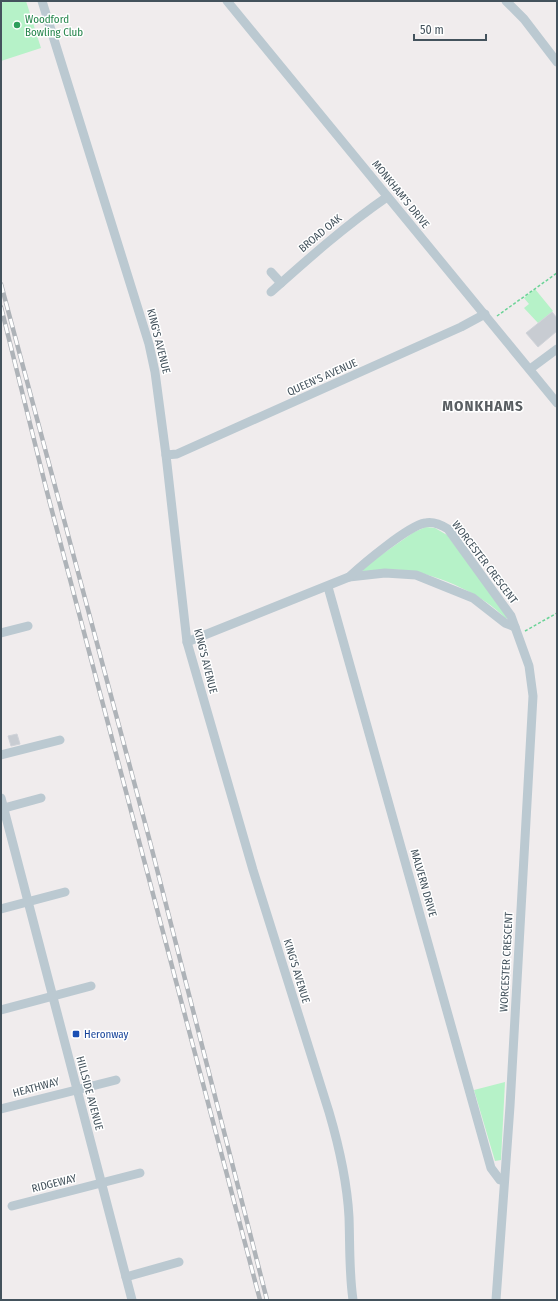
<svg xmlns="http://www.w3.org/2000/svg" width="558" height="1301" viewBox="0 0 558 1301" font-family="'Fira Sans Condensed',sans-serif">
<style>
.green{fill:#b6f2c8}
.building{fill:#c8ccd2;stroke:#d0d3d9}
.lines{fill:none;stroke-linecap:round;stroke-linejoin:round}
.path{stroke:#6bd397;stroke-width:1.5;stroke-dasharray:3 2;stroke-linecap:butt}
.minor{stroke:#bbc9d1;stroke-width:9}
.rail-casing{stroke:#aeb3b8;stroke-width:4.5}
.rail{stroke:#fff;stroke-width:3;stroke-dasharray:9;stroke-linecap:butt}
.leisure-dot{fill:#2e9e5b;stroke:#fff;stroke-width:1.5}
.transit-dot{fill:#1a4fb4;stroke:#fff;stroke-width:1.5}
.labels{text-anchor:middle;stroke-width:3;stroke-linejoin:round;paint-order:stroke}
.leisure-label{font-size:11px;fill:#27864d;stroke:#fff;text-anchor:start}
.street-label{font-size:11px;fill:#43525c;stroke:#fff}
.transit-label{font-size:11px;fill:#164399;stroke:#fff;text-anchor:start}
.district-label{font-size:15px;font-weight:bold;letter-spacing:1px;fill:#595e62;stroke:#fff}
</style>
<rect width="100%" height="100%" fill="#f0eced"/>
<!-- green -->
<g class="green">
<polygon points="6,1 26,1 41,48 1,61 1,3"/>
<polygon points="535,289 553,311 538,323 524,308 529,304 524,298"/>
<path d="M426 527 435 528 447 535 509 617 506 619C484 595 441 576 410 571 395 568 378 571 363 571L361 569 414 532Z"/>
<polygon points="505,1082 501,1160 495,1161 474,1090"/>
</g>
<!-- building -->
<g class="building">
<polygon points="552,312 557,318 557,331 538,347 526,333"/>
<polygon points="17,734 20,744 11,746 8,736"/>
</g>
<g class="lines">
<!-- path -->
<g class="path">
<polyline points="497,316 557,273"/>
<polyline points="525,631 557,613"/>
</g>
<!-- minor -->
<g class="minor">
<path d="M42 1 149 344 155 372 166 455 187 642 253 870 329 1112C339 1146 347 1181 349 1217 350 1245 349 1272 353 1300"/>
<polyline points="227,1 557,403"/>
<polyline points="506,1 524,19 557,62"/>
<polyline points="271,272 281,283"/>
<path d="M271 292C309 258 345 226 387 197"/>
<polyline points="530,369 557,349"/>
<polyline points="166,455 177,454 461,327 485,314"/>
<polyline points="349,577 385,573 416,575 473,598 505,623 515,627"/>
<polyline points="328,587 491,1168 500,1180 504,1181"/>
<polyline points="1,633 28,626"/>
<path d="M187 642 349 577C363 564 408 526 425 523 433 521 440 524 448 529L511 616 529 666 533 696 510 1106 496 1300"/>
<polyline points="1,755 60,740"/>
<polyline points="1,798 132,1300"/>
<polyline points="1,809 41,798"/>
<polyline points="1,909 65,892"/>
<polyline points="1,1010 91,986"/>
<polyline points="1,1109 116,1080"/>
<polyline points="12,1206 140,1173"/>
<polyline points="126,1277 179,1262"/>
</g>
<defs>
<g id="rail">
<polyline points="1,284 149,838 267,1300"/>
<polyline points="1,307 47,492 260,1300"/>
</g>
</defs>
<!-- rail casing -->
<use href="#rail" class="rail-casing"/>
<!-- rail -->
<use href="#rail" class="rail"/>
</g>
<!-- markers -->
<circle class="leisure-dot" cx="17" cy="25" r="4"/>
<rect class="transit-dot" x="72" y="1030" width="8" height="8" rx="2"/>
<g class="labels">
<!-- leisure labels -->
<g class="leisure-label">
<text x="25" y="23">Woodford<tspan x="25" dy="13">Bowling Club</tspan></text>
</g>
<!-- street labels -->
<g class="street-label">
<text transform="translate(401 194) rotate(51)" y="4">MONKHAM'S DRIVE</text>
<text transform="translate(320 233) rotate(-40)" y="4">BROAD OAK</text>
<text transform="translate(159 341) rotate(76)" y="4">KING'S AVENUE</text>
<text transform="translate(322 377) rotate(-24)" y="4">QUEEN'S AVENUE</text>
<text transform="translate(485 562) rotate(53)" y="4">WORCESTER CRESCENT</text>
<text transform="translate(206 661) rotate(76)" y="4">KING'S AVENUE</text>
<text transform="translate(424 883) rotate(74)" y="4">MALVERN DRIVE</text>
<text transform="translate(506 962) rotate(-87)" y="4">WORCESTER CRESCENT</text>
<text transform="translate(297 971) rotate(73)" y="4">KING'S AVENUE</text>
<text transform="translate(36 1087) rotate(-15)" y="4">HEATHWAY</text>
<text transform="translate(90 1093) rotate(75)" y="4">HILLSIDE AVENUE</text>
<text transform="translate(54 1183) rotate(-14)" y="4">RIDGEWAY</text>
</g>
<!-- transit labels -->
<g class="transit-label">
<text x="84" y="1038">Heronway</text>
</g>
<!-- district labels -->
<g class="district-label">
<text x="483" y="411">MONKHAMS</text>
</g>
</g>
<!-- border -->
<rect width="558" height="1301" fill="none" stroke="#43525c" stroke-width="4"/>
<!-- scale -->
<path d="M414 34v6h72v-6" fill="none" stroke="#43525c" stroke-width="2"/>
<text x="420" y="34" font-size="12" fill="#43525c" stroke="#ffffff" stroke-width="3" paint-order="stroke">50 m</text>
</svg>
